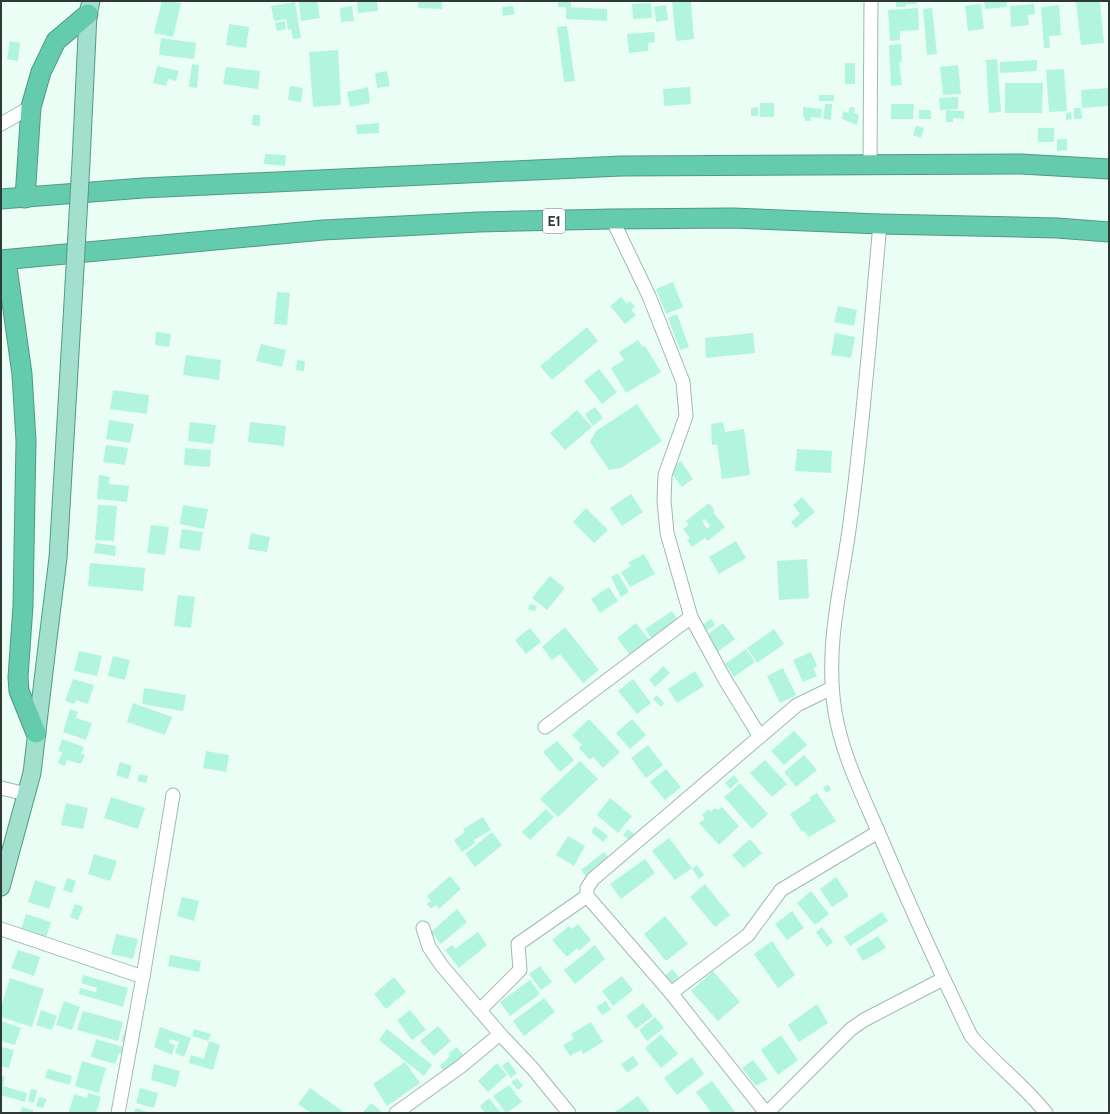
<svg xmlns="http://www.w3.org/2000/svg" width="1110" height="1114" viewBox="0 0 1110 1114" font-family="Cabin,sans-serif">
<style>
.building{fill:#b1f5de;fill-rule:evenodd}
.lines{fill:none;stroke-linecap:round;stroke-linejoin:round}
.minor-casing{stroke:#a1b9b0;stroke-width:15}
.major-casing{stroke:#529983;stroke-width:19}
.highway-casing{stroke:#529983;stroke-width:21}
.minor{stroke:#fff;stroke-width:13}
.major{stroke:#a2e0cd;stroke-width:17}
.highway{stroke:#64ccac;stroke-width:19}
.major-bridge-casing{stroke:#529983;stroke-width:19;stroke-linecap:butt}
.major-bridge{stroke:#a2e0cd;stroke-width:17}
.labels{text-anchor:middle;stroke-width:3;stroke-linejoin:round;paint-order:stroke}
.shield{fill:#fff;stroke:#6e7472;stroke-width:1}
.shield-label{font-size:14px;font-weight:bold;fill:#303936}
</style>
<rect width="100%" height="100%" fill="#eafef6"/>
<!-- building -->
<g class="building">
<polygon points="162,1 181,3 173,37 154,33"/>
<polygon points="299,1 317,1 320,18 301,21"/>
<polygon points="357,1 377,1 378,11 358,13"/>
<polygon points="418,1 442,1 442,9 418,8"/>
<rect x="558" y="1" width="13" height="6"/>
<polygon points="672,1 691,1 694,39 676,41"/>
<polygon points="896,1 917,1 917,4 906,4 906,7 896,7"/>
<polygon points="984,1 1007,1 1007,7 985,9"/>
<polygon points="1076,1 1100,1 1104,43 1081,45"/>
<polygon points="295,2 301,38 293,39 291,29 288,30 286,19 274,21 271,6"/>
<polygon points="651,3 652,18 633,19 632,4"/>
<polygon points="981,4 984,29 968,31 965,6"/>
<polygon points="1034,4 1035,14 1028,15 1029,25 1011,27 1010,6"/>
<polygon points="666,5 668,20 656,22 654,7"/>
<polygon points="1059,5 1061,35 1049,36 1050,48 1044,48 1041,7"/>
<polygon points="352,6 354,21 341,22 340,8"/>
<polygon points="513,6 515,14 503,16 502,7"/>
<polygon points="566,7 607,9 607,21 566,19"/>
<polygon points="918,8 919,30 900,31 900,40 890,41 888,10"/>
<polygon points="932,8 937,54 927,55 923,9"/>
<polygon points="285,21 286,29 277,31 275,23"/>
<polygon points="229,24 249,27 246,48 226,45"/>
<polygon points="567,26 575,81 564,82 557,27"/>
<polygon points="654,32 655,42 648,43 648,51 629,53 627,34"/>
<polygon points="161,38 196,43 194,59 159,55"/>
<polygon points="10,41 20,43 18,61 7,59"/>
<polygon points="901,44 902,62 899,62 902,85 891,86 889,45"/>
<polygon points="338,50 341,105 313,107 309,52"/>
<polygon points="997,59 1001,112 989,113 986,60"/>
<polygon points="1037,60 1037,71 1000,73 1000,62"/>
<rect x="845" y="63" width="10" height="21"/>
<polygon points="192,64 199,65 197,88 189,87"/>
<polygon points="958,65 961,94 943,95 940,67"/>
<polygon points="157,66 179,71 176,81 168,79 166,86 153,83"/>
<polygon points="226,67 260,71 258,89 223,84"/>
<polygon points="1064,69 1067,111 1049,112 1046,70"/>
<polygon points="387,71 390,86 377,88 375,73"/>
<polygon points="1005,83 1043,83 1042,113 1005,113"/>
<polygon points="290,86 303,88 301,102 288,100"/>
<polygon points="368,87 370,103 350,107 347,92"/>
<polygon points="690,87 691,104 664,106 663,89"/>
<polygon points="1108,88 1109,106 1082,108 1081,90"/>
<rect x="819" y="95" width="15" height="6"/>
<polygon points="958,97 958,109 940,110 939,98"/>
<rect x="760" y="103" width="14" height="14"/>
<polygon points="825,104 832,104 831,120 823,119"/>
<polygon points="891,104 914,104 913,119 891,119"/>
<polygon points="758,107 758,116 751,116 751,108"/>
<polygon points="803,107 822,109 821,118 811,117 811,121 805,121 805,117 803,117"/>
<polygon points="850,107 855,108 854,113 859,115 857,125 842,119 843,111 848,113"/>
<polygon points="1074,108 1081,108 1082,119 1074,119"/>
<rect x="919" y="110" width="12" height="9"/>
<polygon points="946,110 964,111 964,119 953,118 953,122 946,122"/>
<polygon points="1071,112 1072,119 1066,120 1066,113"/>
<polygon points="253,115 260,115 260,126 252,125"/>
<polygon points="379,123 379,133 357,134 356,125"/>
<polygon points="916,126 924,128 921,138 913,135"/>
<rect x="1038" y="128" width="16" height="14"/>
<polygon points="1057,139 1067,139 1067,150 1057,151"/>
<polygon points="265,154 286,155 285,166 264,164"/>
<polygon points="673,282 683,307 666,314 656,289"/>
<polygon points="277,292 290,293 287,325 274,324"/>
<polygon points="621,297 627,304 630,301 635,307 631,310 636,315 625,324 610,306"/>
<polygon points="838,306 857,310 854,326 834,322"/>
<polygon points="677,314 689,347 680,350 668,318"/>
<polygon points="587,327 598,341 552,380 540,366"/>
<polygon points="156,332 171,334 169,347 155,345"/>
<polygon points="753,333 755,353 706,358 705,338"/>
<polygon points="835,333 855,337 851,358 831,355"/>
<polygon points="638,340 643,347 645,346 661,372 626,393 611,368 624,360 619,352"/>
<polygon points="261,344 286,350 282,367 256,361"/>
<polygon points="186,355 221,360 219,380 183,375"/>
<polygon points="297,360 305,361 304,371 296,370"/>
<polygon points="599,369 617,392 602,404 584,381"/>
<polygon points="113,390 149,395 147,414 110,409"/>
<polygon points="637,404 662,441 621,468 609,470 590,442 596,431"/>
<polygon points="595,407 603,418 593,426 585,414"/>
<polygon points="577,410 592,427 565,450 550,433"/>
<polygon points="109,420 134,424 130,443 106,439"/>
<polygon points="190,422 216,425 213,444 188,441"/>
<polygon points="250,422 286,426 284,446 248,442"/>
<polygon points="723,422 725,432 744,429 750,475 722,479 717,444 712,445 711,424"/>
<polygon points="106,445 128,448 125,465 103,462"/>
<polygon points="185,448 211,450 210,467 184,465"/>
<polygon points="797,449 832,451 831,473 795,471"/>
<polygon points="681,461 693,479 682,487 669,470"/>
<polygon points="99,475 110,477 109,484 129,486 127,502 97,499"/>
<polygon points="631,494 643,512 622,526 610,508"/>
<polygon points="802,497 815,512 796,528 791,522 800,514 793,505"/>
<path d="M709 503 715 511 713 512 725 527 708 541 705 538 692 547 687 540 690 538 683 529 689 525 686 521ZM705 519 710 526 707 529 702 521Z"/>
<polygon points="98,505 117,506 114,541 95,540"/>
<polygon points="183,505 208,509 204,529 180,524"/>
<polygon points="586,508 608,530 594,543 573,522"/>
<polygon points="151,525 169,527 165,555 147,553"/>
<polygon points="182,529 203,532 200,551 179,548"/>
<polygon points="251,533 270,537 267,552 248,549"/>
<polygon points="736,541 746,558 719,574 709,557"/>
<polygon points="96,543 116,546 115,556 94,553"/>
<polygon points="644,554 655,574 630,587 621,572 631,566 628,563"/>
<polygon points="807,559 809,598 779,600 777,561"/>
<polygon points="90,563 145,568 143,591 88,586"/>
<polygon points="618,573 629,592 621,597 611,577"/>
<polygon points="550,576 565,588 547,610 532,598"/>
<polygon points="609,587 618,601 600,613 591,599"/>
<polygon points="178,595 195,597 191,628 174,626"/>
<polygon points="530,604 537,606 535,611 528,609"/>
<polygon points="672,611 679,622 652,639 645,629"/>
<polygon points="711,619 715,625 705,632 701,626"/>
<polygon points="636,623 650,641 630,655 617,638"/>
<polygon points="723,623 735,639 716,653 704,637"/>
<polygon points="565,627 599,670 583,683 560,654 552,660 542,647"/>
<polygon points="530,628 541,642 526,654 515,640"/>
<polygon points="774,629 784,644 757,663 747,648"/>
<polygon points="746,649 755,662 734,677 725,664"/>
<polygon points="79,651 102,656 97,676 74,671"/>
<polygon points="811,652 817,666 813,668 817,676 803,682 793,660"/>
<polygon points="113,656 130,660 125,680 108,676"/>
<polygon points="663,666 670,673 655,687 649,680"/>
<polygon points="783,668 796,695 780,703 767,676"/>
<polygon points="695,671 704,686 677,703 668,689"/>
<polygon points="73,679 94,685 88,704 76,700 74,704 65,701"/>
<polygon points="633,679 651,703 637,714 618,691"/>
<polygon points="144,688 186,695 183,711 142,704"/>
<polygon points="657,695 664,703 661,707 653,699"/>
<polygon points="133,703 172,717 165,735 127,722"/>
<polygon points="70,709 78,712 76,718 92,723 86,740 63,732"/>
<polygon points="589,719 620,752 603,768 593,757 590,760 579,748 582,745 572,735"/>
<polygon points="632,719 646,735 630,749 616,733"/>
<polygon points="794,731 807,745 784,765 771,751"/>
<polygon points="62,739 84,747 81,754 85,755 81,764 67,760 65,766 58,763 62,752 58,751"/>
<polygon points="557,741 574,760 560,772 543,752"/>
<polygon points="648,745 663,765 646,778 631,758"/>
<polygon points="206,751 229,755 226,772 203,768"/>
<polygon points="804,755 817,770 796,787 784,772"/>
<polygon points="765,760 787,784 772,797 750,773"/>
<polygon points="580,761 598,779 558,817 540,799"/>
<polygon points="120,762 132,766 128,779 116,775"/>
<polygon points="666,769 681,787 665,800 650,782"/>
<polygon points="139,774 148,776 146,783 137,781"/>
<polygon points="734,775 739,781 730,789 725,783"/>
<polygon points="740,783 768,814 752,829 724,797"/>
<polygon points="829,785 831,790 826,793 823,787"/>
<polygon points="817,793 836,821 809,837 804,831 802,832 790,814 811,800 809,798"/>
<polygon points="111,797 145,808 138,829 104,818"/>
<polygon points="610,798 632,816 618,833 597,815"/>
<polygon points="66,803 88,808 83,829 61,825"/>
<polygon points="722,807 739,826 719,845 699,823 705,819 702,815 709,809 711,812 715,808 718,810"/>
<polygon points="546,809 554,817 530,840 522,832"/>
<polygon points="483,817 491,830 474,840 475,843 462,852 454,840 465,832 463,829"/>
<polygon points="595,826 608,836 603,842 591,832"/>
<polygon points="628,829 634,834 629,840 623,835"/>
<polygon points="492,832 502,845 475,867 465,854"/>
<polygon points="568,836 585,846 574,866 556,855"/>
<polygon points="669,838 692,868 675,880 652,851"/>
<polygon points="750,839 762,853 744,868 732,855"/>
<polygon points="604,852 609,858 586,876 581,870"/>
<polygon points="94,854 117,861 110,881 88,874"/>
<polygon points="645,859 655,873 621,899 610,884"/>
<polygon points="697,865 704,875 699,879 692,869"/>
<polygon points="450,876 461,889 439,909 436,905 431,909 427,904 431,901 427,896"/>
<polygon points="836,877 849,896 832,907 820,889"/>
<polygon points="67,878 76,881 72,893 63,890"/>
<polygon points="35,880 56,887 49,909 28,902"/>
<polygon points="705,884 730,915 715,927 690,897"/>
<polygon points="811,891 829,914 815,925 797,903"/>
<polygon points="182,897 199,901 194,921 177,916"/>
<polygon points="75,904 83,907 78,920 70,917"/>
<polygon points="457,909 467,922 441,944 431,932"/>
<polygon points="792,911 804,928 787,940 775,924"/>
<polygon points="882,912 888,921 850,946 844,937"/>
<polygon points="26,914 51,922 45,940 20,932"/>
<polygon points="665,916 688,944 666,961 644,934"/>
<polygon points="578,924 591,940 579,951 577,948 567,957 552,940 569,926 572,929"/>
<polygon points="822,927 833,942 827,947 816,932"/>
<polygon points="478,932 487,945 459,968 445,950 452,945 455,949"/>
<polygon points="116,934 138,939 133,959 111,954"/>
<polygon points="878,936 886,948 863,961 856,949"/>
<polygon points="772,941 795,975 778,988 754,954"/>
<polygon points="595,945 605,959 575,984 564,970"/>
<polygon points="18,950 40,957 34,976 11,968"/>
<polygon points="170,955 201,961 199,972 168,966"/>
<polygon points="540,966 552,982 541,990 529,974"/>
<polygon points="672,969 679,977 671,985 664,977"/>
<polygon points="713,971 740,1002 718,1021 691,991"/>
<polygon points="83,975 128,988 123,1007 79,994 80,988 96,992 97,988 81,983"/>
<polygon points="622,976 633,990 613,1006 602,991"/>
<polygon points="394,977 406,992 386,1009 374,994"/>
<polygon points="10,978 44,989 32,1027 1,1017 1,1007"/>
<polygon points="530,980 540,994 510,1016 500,1002"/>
<polygon points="544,998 555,1012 524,1036 513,1021"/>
<polygon points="64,1001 80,1007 72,1030 56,1025"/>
<polygon points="606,1001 611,1010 602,1015 596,1007"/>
<polygon points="643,1003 653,1016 636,1029 626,1016"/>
<polygon points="817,1004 828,1023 799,1042 788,1025"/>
<polygon points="41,1010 57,1016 52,1030 36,1025"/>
<polygon points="410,1010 426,1030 412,1040 397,1020"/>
<polygon points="83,1011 123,1022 118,1041 77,1030"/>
<polygon points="655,1017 664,1028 647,1041 639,1030"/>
<polygon points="1,1021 21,1028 15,1045 1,1041"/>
<polygon points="591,1022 603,1042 583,1054 581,1050 570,1056 563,1045 574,1039 571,1034"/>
<polygon points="127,1025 132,1026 126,1043 121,1041"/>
<polygon points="438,1026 451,1041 434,1056 420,1041"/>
<polygon points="160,1027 191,1038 184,1057 175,1053 179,1042 170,1039 169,1043 175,1045 172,1055 154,1047"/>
<polygon points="194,1029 211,1034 208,1041 192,1036"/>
<polygon points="387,1029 432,1065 424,1076 379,1040"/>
<polygon points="661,1034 678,1054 661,1068 645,1048"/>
<polygon points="781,1035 798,1060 778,1075 761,1050"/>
<polygon points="96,1039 127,1048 124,1055 119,1053 115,1064 91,1057"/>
<polygon points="209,1041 220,1045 213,1070 189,1063 191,1055 204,1059"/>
<polygon points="1,1047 14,1050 9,1068 1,1066"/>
<polygon points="457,1047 465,1057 446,1073 440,1066 450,1056 448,1054"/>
<polygon points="633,1056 639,1064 627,1073 621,1064"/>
<polygon points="692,1057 704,1074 677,1095 664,1078"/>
<polygon points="753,1060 768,1079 756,1086 742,1068"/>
<polygon points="82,1061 106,1068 99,1093 75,1086"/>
<polygon points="508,1061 517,1073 511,1078 502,1066"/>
<polygon points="405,1062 420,1083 387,1106 373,1084"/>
<polygon points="497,1063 507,1075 488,1092 478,1081"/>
<polygon points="154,1064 180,1071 176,1087 151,1080"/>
<polygon points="48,1069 72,1076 70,1085 45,1078"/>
<polygon points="1,1076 5,1077 3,1086 27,1093 25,1102 1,1095"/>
<polygon points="517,1078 523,1086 518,1090 511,1082"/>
<polygon points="712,1081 736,1113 712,1113 696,1092"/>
<polygon points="509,1085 522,1102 506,1113 493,1096"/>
<polygon points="140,1088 158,1093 154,1108 136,1103"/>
<polygon points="310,1088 345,1113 311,1113 298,1104"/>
<polygon points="31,1089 37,1090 34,1103 28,1101"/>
<polygon points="88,1093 101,1097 96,1113 69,1112 74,1094 87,1098"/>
<polygon points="638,1096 650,1112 648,1113 614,1113"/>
<polygon points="39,1097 47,1099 43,1108 36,1106"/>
<polygon points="489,1098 501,1113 485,1113 480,1106"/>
<polygon points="371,1103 381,1111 380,1113 362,1113"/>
<polygon points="22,1107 33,1110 33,1113 20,1113"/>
<polygon points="136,1108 150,1113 134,1113"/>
</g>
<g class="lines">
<defs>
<g id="minor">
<polyline points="1,124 31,107"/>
<polyline points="870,164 871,1"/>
<polyline points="612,219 649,296 683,382 686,416 665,475 664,500 667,533 691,617 724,678 759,735"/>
<path d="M880 224C871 321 864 418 851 515 843 582 824 643 835 712 842 754 861 792 878 831 907 900 938 968 971 1036 994 1063 1024 1085 1046 1113"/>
<polyline points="545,727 691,617"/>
<polyline points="1,788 27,794"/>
<polyline points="423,928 429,947 442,966 500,1034 533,1069 569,1113"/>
<polyline points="1,929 143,977"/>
<polyline points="671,993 748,935 781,890 878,832"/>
<polyline points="480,1010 520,970 518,944 587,896"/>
<polyline points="118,1113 143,977 173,795"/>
<polyline points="396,1113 460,1067 500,1034"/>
<polyline points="766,1113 671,993 587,896 587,888 593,879 797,705 832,688"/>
<polyline points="767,1113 851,1029 864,1020 943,979"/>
</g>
<g id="major">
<polyline points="81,162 88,14 91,1"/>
<polyline points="1,887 32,773 47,647 58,558 74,285"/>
</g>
<g id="highway">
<polyline points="25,198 31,107 41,72 56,41 88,14"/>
<polyline points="1,199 143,188 621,166 1021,164 1109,169"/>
<polyline points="1,260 323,230 479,222 612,219 733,218 880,224 1057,228 1109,232"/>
<polyline points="6,260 22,374 26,441 23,606 18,677 19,691 36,733"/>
</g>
</defs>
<!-- minor casing -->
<use href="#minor" class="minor-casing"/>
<!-- major casing -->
<use href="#major" class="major-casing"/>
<!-- highway casing -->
<use href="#highway" class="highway-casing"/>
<!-- minor -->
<use href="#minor" class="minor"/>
<!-- major -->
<use href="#major" class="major"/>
<!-- highway -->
<use href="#highway" class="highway"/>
<defs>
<polyline id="major-bridge" points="74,285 81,162"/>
</defs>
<!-- major-bridge casing -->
<use href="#major-bridge" class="major-bridge-casing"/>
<!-- major-bridge -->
<use href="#major-bridge" class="major-bridge"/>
</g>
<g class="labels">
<!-- shield labels -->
<rect class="shield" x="543" y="209" width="22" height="24" rx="3"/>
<g class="shield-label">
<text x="554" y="226">E1</text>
</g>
</g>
<!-- border -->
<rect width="1110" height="1114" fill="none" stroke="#303936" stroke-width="4"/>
</svg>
